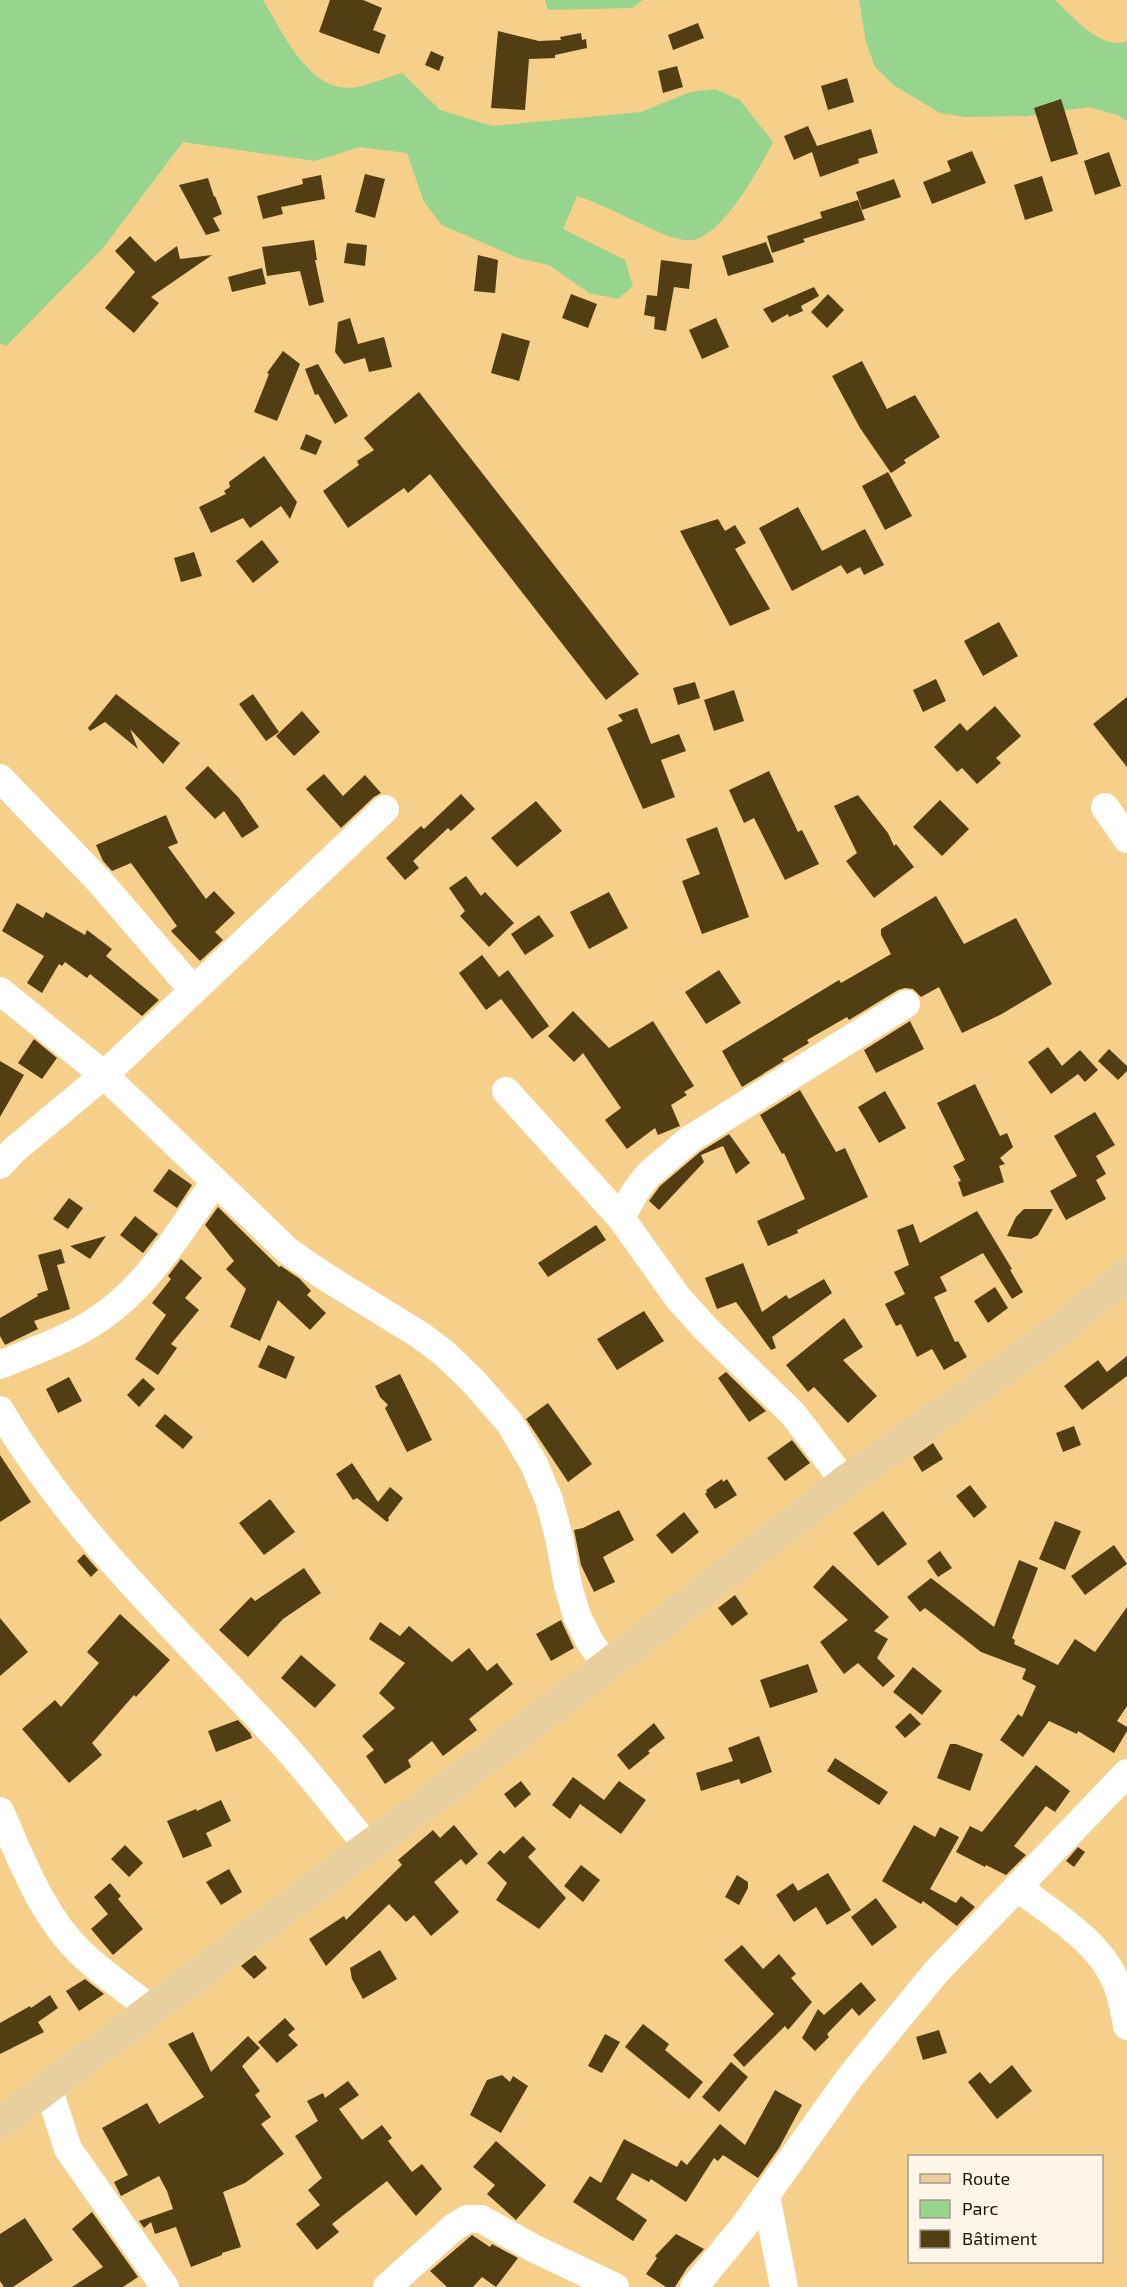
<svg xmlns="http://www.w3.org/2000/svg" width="1127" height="2287" viewBox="0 0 1127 2287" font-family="'Exo 2',sans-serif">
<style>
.green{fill:#97d48e}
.building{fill:#533e14}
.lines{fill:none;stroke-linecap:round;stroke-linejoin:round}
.minor{stroke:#fff;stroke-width:28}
.major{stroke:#e9cf9e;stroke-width:33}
</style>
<rect width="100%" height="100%" fill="#f6cf8a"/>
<!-- green -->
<g class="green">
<path d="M0 0H263C283 32 310 96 357 87 372 84 387 77 402 73L440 110 492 126 641 112 690 92 715 89 740 100 773 142C760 168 723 235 693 240 686 241 672 238 666 235 636 223 608 206 577 196L563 229 625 260 633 286 618 299 589 293 549 265 518 258 442 225 424 202 407 153 360 147 315 161 183 142 103 248 6 346 0 343Z"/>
<polygon points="545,0 643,0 632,8 548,10"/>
<path d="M859 0H1055C1071 15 1102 52 1127 41V121L1117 115 1089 107 1027 116 965 117 940 113 895 86 875 67 866 42Z"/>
</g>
<!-- building -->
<g class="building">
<polygon points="330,0 363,0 382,8 373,30 386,35 379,54 319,32"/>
<polygon points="698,23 704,38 673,50 668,35"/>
<polygon points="498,31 539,41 561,40 560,37 581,33 582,40 586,39 587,48 555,55 555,58 529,59 525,110 491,108"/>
<polygon points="431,51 444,57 439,71 425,65"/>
<polygon points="677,66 683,87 663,93 658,71"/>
<polygon points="847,78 854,102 828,110 821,86"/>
<polygon points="1061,99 1078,154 1051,162 1034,108"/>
<polygon points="808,126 817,146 871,129 878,153 858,159 859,163 820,177 812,152 794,160 784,136"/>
<polygon points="972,151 986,183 932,204 923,182 951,171 947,161"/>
<polygon points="1109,152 1121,186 1095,195 1084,161"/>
<polygon points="365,174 385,179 375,218 355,212"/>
<polygon points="321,175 325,199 281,207 283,214 263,219 257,196 303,184 302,179"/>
<polygon points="1042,176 1053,211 1025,220 1014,185"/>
<polygon points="208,178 214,197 215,196 222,214 213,218 220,231 206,235 179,185"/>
<polygon points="894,179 901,197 862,210 856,192"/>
<polygon points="858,200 865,220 803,239 805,242 772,253 767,236 822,218 820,212"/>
<polygon points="130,236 155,262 177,246 180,259 212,255 151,297 159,303 134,333 105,308 135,272 115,251"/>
<polygon points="314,240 317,260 315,260 324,302 309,306 300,271 267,276 262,247"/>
<polygon points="766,242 774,262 728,276 722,256"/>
<polygon points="347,243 367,245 365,266 344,263"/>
<polygon points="478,255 498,260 495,293 474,291"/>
<polygon points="661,260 692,264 689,289 674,287 666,331 654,329 655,317 644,315 647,295 657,296"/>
<polygon points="262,268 266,284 232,292 228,277"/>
<polygon points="814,287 819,296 801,306 803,311 789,317 788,314 772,323 763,309"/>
<polygon points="571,294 597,304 588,328 562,318"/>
<polygon points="828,294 844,310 827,328 811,312"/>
<polygon points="350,318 358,344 384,337 392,367 369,372 365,358 344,364 335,352 338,322"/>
<polygon points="716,318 729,347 702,359 689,330"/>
<polygon points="502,333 530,341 519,381 491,373"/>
<polygon points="283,351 300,364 277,421 254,412 269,374 267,373"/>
<polygon points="862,361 887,409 915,395 940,437 904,460 906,463 891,473 860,428 832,376"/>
<polygon points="318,364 348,416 335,424 318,394 315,395 305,369"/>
<polygon points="419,392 639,674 606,700 430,474 408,493 404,488 348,528 323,491 359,465 357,461 374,450 364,438"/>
<polygon points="306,434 322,441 316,455 300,449"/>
<polygon points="264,456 297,502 290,519 281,506 250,528 243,518 211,533 199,507 226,494 224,491 230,487 229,482"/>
<polygon points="888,472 912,516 885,530 862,486"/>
<polygon points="798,507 822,551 865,529 884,565 864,575 860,567 847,574 841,565 792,591 759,528"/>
<polygon points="718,519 725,531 735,525 746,543 735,549 770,609 730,626 680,531"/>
<polygon points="262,540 279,562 253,583 236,561"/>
<polygon points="194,552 202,576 181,582 174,558"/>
<polygon points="999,622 1018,656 983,676 964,641"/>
<polygon points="936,679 946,701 923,712 913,690"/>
<polygon points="695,682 700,698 678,705 673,688"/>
<polygon points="734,690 744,721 714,731 704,700"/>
<polygon points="116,694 180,743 163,764 130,729 138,749 105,722 90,731 88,728"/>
<polygon points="253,694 279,732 266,741 239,704"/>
<polygon points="1127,697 1127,767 1093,724"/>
<polygon points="995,706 1021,736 996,758 1001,763 977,784 962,768 957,772 934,747 960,723 967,731"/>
<polygon points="637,708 651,744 679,734 686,751 661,760 675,797 643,809 607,728 623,721 618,715"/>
<polygon points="302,711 320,732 294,756 276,736"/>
<polygon points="208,766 239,798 259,827 242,838 224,811 215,819 185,788"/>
<polygon points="769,771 798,832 802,830 819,864 785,880 754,818 744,823 729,790"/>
<polygon points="324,774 343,796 365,775 381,793 374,797 341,828 306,789"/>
<polygon points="461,794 475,809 451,831 448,828 413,861 419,868 405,880 386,858 421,826 424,829"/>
<polygon points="858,795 888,833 894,846 896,844 914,867 874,898 846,861 857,853 834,806"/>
<polygon points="940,800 969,829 942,856 913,827"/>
<polygon points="536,801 562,831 517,867 491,838"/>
<polygon points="166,815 178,843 168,847 206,899 214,891 235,913 215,932 223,940 200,961 171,931 177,926 131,863 112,871 103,861 96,845"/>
<polygon points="717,827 749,917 702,934 682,881 700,874 686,839"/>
<polygon points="466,876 481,896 485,892 514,923 489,947 460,916 465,911 449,888"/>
<polygon points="609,892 628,928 589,949 570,912"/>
<polygon points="936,896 964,944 1016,918 1052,984 1000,1015 962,1033 939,987 921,997 913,989 905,988 898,990 849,1020 847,1017 807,1040 809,1043 782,1059 784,1061 742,1087 722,1051 839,980 841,983 891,954 881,935 881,929"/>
<polygon points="17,903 43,918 46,912 85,935 87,930 112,949 106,956 159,1000 142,1016 90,974 87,978 65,962 62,966 59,964 42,993 27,983 44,956 2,931"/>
<polygon points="539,915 554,936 525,955 511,934"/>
<polygon points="482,955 499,977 508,970 549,1026 532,1039 501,999 486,1010 459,973"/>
<polygon points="719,970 741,1003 706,1024 685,992"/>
<polygon points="573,1011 609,1048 653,1021 694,1086 684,1092 687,1095 671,1105 680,1126 658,1135 655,1128 627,1149 605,1120 621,1108 583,1053 574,1062 548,1036"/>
<polygon points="910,1021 924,1049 876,1073 864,1050"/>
<polygon points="34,1039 57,1058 42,1079 18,1063"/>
<polygon points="1048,1047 1062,1066 1080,1050 1098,1070 1085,1082 1078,1074 1051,1094 1028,1062"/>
<polygon points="1109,1049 1127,1066 1127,1071 1118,1080 1098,1061"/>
<polygon points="0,1061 24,1075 0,1117"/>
<polygon points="975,1084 1000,1136 1007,1133 1013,1147 1000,1158 1005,1164 999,1166 1004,1182 963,1197 958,1182 961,1181 953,1166 965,1160 937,1103"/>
<polygon points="800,1090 836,1152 845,1148 868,1197 797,1230 798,1233 768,1246 757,1221 805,1199 784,1153 782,1154 760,1115"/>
<polygon points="885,1091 906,1128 879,1143 858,1107"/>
<polygon points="1095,1112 1115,1145 1096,1156 1106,1174 1096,1180 1106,1199 1066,1220 1050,1191 1077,1176 1054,1136"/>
<polygon points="729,1134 750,1163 736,1174 723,1146 701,1155 704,1162 659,1210 649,1201 660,1186 700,1152"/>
<polygon points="169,1169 192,1185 177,1208 153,1191"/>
<polygon points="69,1198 83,1208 68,1229 53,1219"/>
<polygon points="218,1207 279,1267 281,1266 300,1279 311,1291 307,1295 326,1313 310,1330 278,1300 260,1341 230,1327 246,1289 226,1269 234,1261 205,1225"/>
<polygon points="1024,1209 1053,1209 1038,1235 1031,1239 1007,1236 1016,1217"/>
<polygon points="977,1211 1012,1269 1010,1270 1023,1292 1012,1299 983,1253 940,1277 947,1291 934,1297 955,1342 958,1341 967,1357 944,1370 932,1349 917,1357 901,1324 896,1326 885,1304 905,1294 894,1272 909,1265 897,1230 913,1224 920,1243"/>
<polygon points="135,1216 158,1234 143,1253 120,1235"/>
<polygon points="596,1225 606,1240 548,1277 538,1263"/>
<polygon points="106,1236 90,1259 70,1246"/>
<polygon points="61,1249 65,1263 57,1265 70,1309 34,1321 38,1329 5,1345 0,1336 0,1318 38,1296 37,1294 48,1290 38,1255"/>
<polygon points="181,1259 202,1278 185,1298 199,1310 171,1344 177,1348 158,1375 135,1359 166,1315 152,1303 171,1279 168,1276"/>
<polygon points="743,1263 762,1312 786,1295 789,1299 824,1279 832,1293 772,1337 776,1348 771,1350 736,1302 717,1309 705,1278"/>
<polygon points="995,1287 1008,1308 988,1323 974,1301"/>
<polygon points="644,1311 664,1341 617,1370 597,1339"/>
<polygon points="844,1318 863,1347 843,1360 877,1396 848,1423 814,1387 808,1392 786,1365"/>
<polygon points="268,1345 295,1357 286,1379 258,1367"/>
<polygon points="1127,1356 1127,1376 1082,1410 1064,1386 1098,1360 1107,1372"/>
<polygon points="726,1372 766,1411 749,1422 718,1378"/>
<polygon points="400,1374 432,1440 407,1452 385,1408 388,1405 380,1397 375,1386"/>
<polygon points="69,1377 82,1401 58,1413 46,1389"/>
<polygon points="143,1378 155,1389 139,1407 127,1395"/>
<polygon points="548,1403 592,1464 568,1482 526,1419"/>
<polygon points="165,1414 193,1437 183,1449 155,1426"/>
<polygon points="1074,1426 1081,1445 1063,1452 1056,1433"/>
<polygon points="792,1440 810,1463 785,1481 767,1458"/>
<polygon points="933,1443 943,1459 922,1472 913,1457"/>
<polygon points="0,1455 31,1502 0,1522"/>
<polygon points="352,1463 378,1502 390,1487 403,1498 388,1518 389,1520 387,1522 357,1498 353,1500 336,1474"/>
<polygon points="722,1479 723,1482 727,1479 737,1495 715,1509 705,1494 707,1492 706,1490"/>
<polygon points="970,1485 987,1507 974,1518 956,1496"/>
<polygon points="270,1499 295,1532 264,1555 239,1523"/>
<polygon points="619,1510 634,1540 603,1557 615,1582 594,1592 581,1565 574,1530 583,1528"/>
<polygon points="883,1511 907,1544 878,1566 853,1533"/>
<polygon points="684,1512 699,1532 672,1554 656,1535"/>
<polygon points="1055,1521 1081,1531 1065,1570 1039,1559"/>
<polygon points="1114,1545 1127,1564 1085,1595 1071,1576"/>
<polygon points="940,1551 952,1568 938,1577 927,1561"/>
<polygon points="84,1554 98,1570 91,1577 77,1561"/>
<polygon points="1019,1560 1038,1568 1012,1638 1015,1640 1014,1644 1058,1665 1075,1639 1095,1652 1127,1607 1127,1706 1117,1721 1127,1727 1127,1731 1114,1753 1078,1731 1077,1734 1049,1721 1023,1757 1000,1740 1018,1714 1022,1717 1036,1686 1022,1679 1026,1669 981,1652 925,1608 920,1612 907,1597 931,1578 994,1627"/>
<polygon points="833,1565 889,1617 874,1631 888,1639 877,1658 895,1676 883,1687 858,1663 844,1674 820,1642 848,1620 813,1587"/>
<polygon points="304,1568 321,1593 283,1619 248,1657 219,1630 251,1597 255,1601"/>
<polygon points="735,1595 748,1614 732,1626 718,1608"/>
<polygon points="120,1614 170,1660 136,1697 134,1695 92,1743 102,1755 69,1783 22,1729 55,1700 61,1707 99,1663 87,1652"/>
<polygon points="0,1618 28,1652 0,1676"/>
<polygon points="561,1620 574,1648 551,1661 536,1634"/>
<polygon points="380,1622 400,1636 409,1626 452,1662 469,1648 487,1671 497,1663 513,1684 469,1719 477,1730 443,1756 432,1741 408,1760 411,1767 385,1784 366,1756 374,1750 362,1736 395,1708 379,1693 405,1663 369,1639"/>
<polygon points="301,1655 336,1685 315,1708 281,1678"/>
<polygon points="808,1664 818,1692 770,1708 760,1680"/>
<polygon points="913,1667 942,1691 922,1715 893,1692"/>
<polygon points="910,1713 921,1724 905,1738 895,1727"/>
<polygon points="238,1720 250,1733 252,1738 216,1752 208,1731"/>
<polygon points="654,1723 665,1738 648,1751 650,1753 629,1770 617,1755"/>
<polygon points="759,1736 772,1772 741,1784 739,1779 701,1791 696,1773 733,1761 728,1748"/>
<polygon points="950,1744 956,1744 983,1754 970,1791 937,1778"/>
<polygon points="835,1758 888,1792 879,1805 827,1771"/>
<polygon points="1036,1765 1070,1791 1055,1812 1046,1806 1014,1846 1026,1855 1006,1875 986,1865 985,1867 956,1852 970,1826 982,1832"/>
<polygon points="573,1777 604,1800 619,1781 646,1800 621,1834 580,1804 570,1819 552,1805"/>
<polygon points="521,1781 531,1794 515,1808 504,1794"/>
<polygon points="221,1800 231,1821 206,1833 212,1846 183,1858 167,1821 196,1809 197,1811"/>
<polygon points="454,1825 478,1854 466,1865 461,1859 434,1882 459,1912 431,1936 414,1915 406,1922 389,1904 326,1966 309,1939 344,1916 346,1920 402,1865 398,1860 433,1830 440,1838"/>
<polygon points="914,1825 935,1837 940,1827 959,1837 930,1889 956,1903 961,1896 975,1907 957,1926 923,1901 921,1904 882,1881"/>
<polygon points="523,1836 536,1849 528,1857 566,1898 539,1929 496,1900 507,1883 487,1863 500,1850 504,1854"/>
<polygon points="125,1845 143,1863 129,1877 111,1859"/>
<polygon points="1078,1847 1085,1852 1074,1867 1066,1861"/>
<polygon points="581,1865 600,1880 583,1902 564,1886"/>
<polygon points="229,1869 242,1892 221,1905 206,1882"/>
<polygon points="828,1873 851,1910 827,1925 816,1907 794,1922 776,1895 793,1883 798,1891"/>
<polygon points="737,1875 748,1882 748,1888 739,1905 725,1897"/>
<polygon points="110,1883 121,1896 118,1899 143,1929 113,1955 91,1929 108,1914 94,1897"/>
<polygon points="876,1898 897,1927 872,1946 851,1917"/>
<polygon points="742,1945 763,1969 779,1954 796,1974 791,1978 812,2002 788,2030 785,2026 744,2067 733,2055 774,2014 724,1960"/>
<polygon points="380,1950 397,1979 363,1999 352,1979 350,1968"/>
<polygon points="255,1955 267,1968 254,1979 241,1966"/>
<polygon points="85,1979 104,1994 79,2011 66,1991"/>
<polygon points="861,1982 876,2000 859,2016 852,2008 827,2034 829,2037 815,2051 802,2038 818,2009 824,2015"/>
<polygon points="50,1995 58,2008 38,2022 44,2032 0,2054 0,2023 30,2006 31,2008"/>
<polygon points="285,2018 295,2029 288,2035 298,2045 277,2063 258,2042"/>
<polygon points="643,2024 669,2044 665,2050 703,2082 689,2099 625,2047"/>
<polygon points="939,2030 947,2053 923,2060 916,2037"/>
<polygon points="193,2032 211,2072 248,2036 260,2048 242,2066 260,2091 255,2095 271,2117 261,2124 284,2154 245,2183 223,2192 241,2247 222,2253 222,2255 191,2267 176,2227 155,2234 151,2222 144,2228 139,2221 173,2209 167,2191 159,2176 121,2196 114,2182 128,2175 102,2128 147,2103 159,2124 204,2097 168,2044"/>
<polygon points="605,2034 620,2042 602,2073 588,2066"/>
<polygon points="731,2062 748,2077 719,2112 702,2097"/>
<polygon points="1012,2065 1032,2091 997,2119 968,2082 980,2072 990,2084"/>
<polygon points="502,2075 510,2082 513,2076 528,2086 501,2133 470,2115 487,2080"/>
<polygon points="348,2081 359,2095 339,2109 362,2140 382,2125 392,2138 388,2141 412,2172 422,2164 442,2189 416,2216 387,2181 332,2224 339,2232 317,2250 296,2224 320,2205 308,2190 322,2178 295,2136 318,2121 307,2101 323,2093 325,2098"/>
<polygon points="775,2090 802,2105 779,2148 758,2178 723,2155 718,2161 714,2158 686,2202 651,2179 649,2182 632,2173 616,2199 647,2220 633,2241 573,2202 590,2176 601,2183 624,2139 677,2167 681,2160 687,2165 720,2124 745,2145"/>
<polygon points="496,2141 546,2185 516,2220 487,2194 495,2185 473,2167"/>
<polygon points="92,2212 138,2277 123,2287 72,2287 103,2267 72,2229"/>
<polygon points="25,2218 53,2260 13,2287 4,2287 0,2281 0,2234"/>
<polygon points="676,2234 704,2249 687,2268 675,2287 666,2287 646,2274 657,2258 655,2256"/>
<polygon points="472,2235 490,2247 492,2244 518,2258 496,2287 482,2277 473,2287 447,2287 430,2271"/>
</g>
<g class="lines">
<!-- minor -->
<g class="minor">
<polyline points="0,778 101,883 193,990"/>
<polyline points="1105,807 1127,839"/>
<polyline points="0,991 104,1075 288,1251 324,1276 420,1335 444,1353 474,1382 509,1422 534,1464 549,1500 559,1537 568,1586 577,1616 590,1642 606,1665"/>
<polyline points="506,1091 621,1218 678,1298 706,1329 793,1414 845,1482"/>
<polyline points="0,1165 14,1150 104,1075 385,809"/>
<polyline points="621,1218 635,1192 648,1175 690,1139 906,1004"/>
<path d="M0 1365C33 1351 70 1339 100 1318 149 1285 181 1229 215 1182"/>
<path d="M0 1410C71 1531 177 1630 272 1732 306 1768 336 1808 368 1847"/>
<path d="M0 1811C22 1861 42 1916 82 1954 103 1974 128 1991 151 2009"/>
<path d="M1017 1887C1055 1916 1106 1944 1120 1993 1123 2004 1125 2015 1127 2026"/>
<polyline points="48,2087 68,2149 165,2287"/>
<polyline points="766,2196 784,2287"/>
<polyline points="387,2287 454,2227 467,2219 481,2219 535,2249 615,2287"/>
<polyline points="694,2287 744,2226 850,2077 936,1972 1127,1773"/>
</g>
<!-- major -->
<polyline class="major" points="0,2123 508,1742 845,1482 1052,1335 1127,1274"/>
</g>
<!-- legend -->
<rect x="908" y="2155" width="195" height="108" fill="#fdf5e8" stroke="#a69b8b" stroke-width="1.5"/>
<rect x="920" y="2174" width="30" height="9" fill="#e9cf9e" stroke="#a69b8b" stroke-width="1.5"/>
<text x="962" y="2185" font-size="18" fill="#231400">Route</text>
<rect x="920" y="2200" width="30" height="18" fill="#97d48e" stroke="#a69b8b" stroke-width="1.5"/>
<text x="962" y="2215" font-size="18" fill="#231400">Parc</text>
<rect x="920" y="2230" width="30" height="18" fill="#533e14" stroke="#a69b8b" stroke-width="1.5"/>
<text x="962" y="2245" font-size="18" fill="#231400">Bâtiment</text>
</svg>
